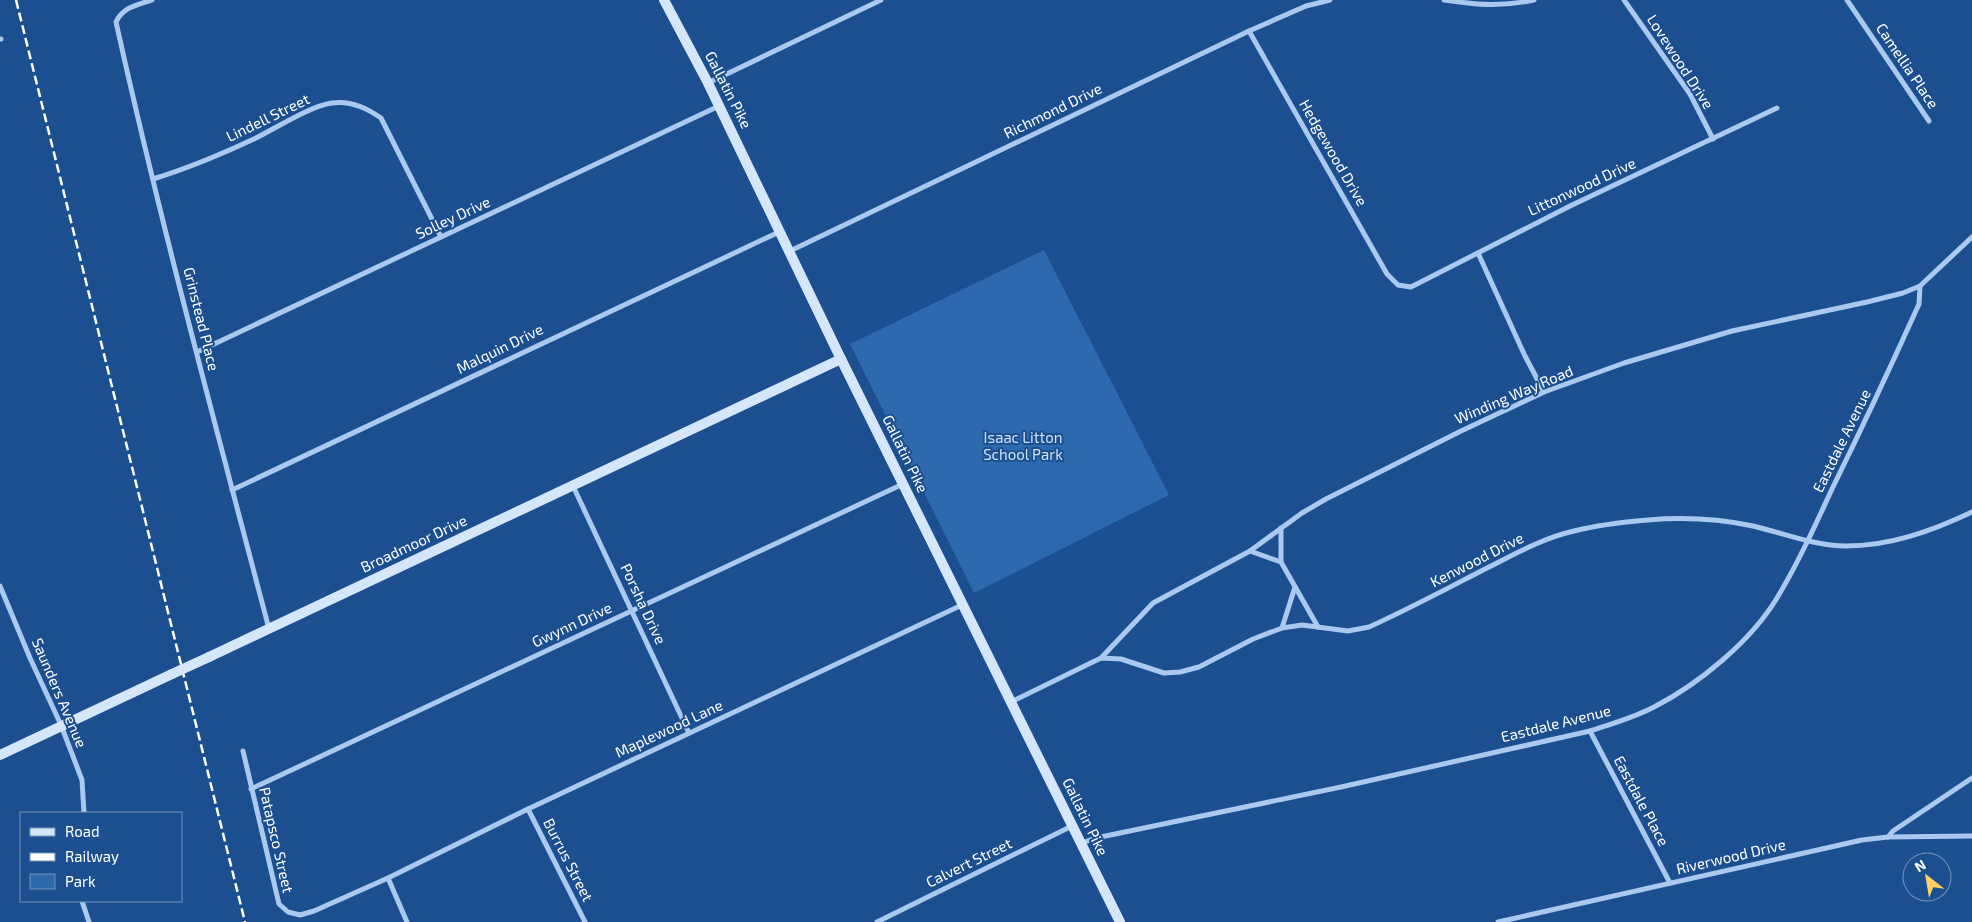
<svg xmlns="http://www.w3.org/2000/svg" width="1972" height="922" viewBox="0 0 1972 922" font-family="'Exo 2',sans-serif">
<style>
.green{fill:#2e69ad}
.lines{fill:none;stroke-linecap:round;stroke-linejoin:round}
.minor{stroke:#a9c9ee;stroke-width:5}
.secondary{stroke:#d6e6fa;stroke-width:10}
.rail{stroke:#fff;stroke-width:2.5;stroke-dasharray:9 4;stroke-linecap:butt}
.secondary-bridge{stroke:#d6e6fa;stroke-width:10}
.labels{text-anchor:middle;stroke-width:4;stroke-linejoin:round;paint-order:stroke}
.street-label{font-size:15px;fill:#fff;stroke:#1b4f8f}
.park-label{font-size:15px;fill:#cfe3fa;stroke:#1b4f8f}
</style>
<rect width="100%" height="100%" fill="#1b4f8f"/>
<!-- green -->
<polygon class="green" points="1044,250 1169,495 974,593 850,344"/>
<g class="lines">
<!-- minor -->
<g class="minor">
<path d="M152 0C137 5 123 7 116 22 161 225 216 427 269 629"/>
<path d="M1444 0C1478 5 1501 7 1534 0"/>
<polyline points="1624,0 1690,94 1713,139"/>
<polyline points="1847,0 1929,121"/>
<polyline points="1249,31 1387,274 1398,285 1411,287 1570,206 1777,108"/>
<polyline points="0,39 1,39"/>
<polyline points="708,83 881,0"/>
<path d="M153 179C189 168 222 154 256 138 276 128 310 106 332 103 351 100 367 108 381 118L441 237"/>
<polyline points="790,251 1249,31 1306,6 1330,0"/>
<polyline points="1478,253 1525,356 1544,392"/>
<polyline points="197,352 719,106"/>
<polyline points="573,486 689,733"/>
<polyline points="232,490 779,232"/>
<polyline points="1250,551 1281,562 1318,627"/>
<polyline points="1281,562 1281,528"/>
<polyline points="0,586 30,658 61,725 82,780 84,813"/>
<polyline points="1282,628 1295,587"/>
<polyline points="1101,658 1153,603 1250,551 1302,513 1326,499 1461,431 1544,392 1624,363 1732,331 1867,302 1903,293 1920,286 1972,237"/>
<path d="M1011 702 1101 658 1121 659 1164 673 1180 672 1199 667 1253 639 1282 628 1302 625 1348 631 1369 627C1409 609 1448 588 1487 568 1515 554 1543 538 1574 531 1598 525 1624 522 1648 520 1683 517 1719 519 1753 526 1783 533 1815 546 1846 546 1890 546 1932 531 1972 512"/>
<polyline points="1590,731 1670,883"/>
<polyline points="243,751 279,904 288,912 300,915 314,911 388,878 528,809 962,605"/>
<polyline points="251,789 903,484"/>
<polyline points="528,809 585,922"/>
<polyline points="1888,837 1893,831 1972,778"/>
<path d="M1082 843 1096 838 1341 787 1590 731C1611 724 1633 718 1654 707 1699 684 1751 641 1777 598 1798 563 1815 526 1832 489 1862 428 1891 366 1919 304L1920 286"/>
<polyline points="388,878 407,922"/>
<polyline points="82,901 89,922"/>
<polyline points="877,922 1072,826"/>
<polyline points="1498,922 1862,840 1888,837 1972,836"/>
</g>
<!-- secondary -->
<g class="secondary">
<polyline points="664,0 708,83 841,359 1120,922"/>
<polyline points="209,657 841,359"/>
<polyline points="0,755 172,674"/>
</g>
<!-- rail -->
<polyline class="rail" points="16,0 245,922"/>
<!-- secondary-bridge -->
<polyline class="secondary-bridge" points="172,674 209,657"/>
</g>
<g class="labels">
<!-- street labels -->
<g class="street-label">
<text transform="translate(1680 62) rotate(57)" y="5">Lovewood Drive</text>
<text transform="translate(1907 66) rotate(56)" y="5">Camellia Place</text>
<text transform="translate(728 90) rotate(63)" y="5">Gallatin Pike</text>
<text transform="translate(1053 111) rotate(-26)" y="5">Richmond Drive</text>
<text transform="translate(268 118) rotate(-26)" y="5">Lindell Street</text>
<text transform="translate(1333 153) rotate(60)" y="5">Hedgewood Drive</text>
<text transform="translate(1582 187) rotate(-25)" y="5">Littonwood Drive</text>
<text transform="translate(453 218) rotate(-25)" y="5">Solley Drive</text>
<text transform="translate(201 319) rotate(76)" y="5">Grinstead Place</text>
<text transform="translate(500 349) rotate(-26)" y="5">Malquin Drive</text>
<text transform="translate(1514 395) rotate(-23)" y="5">Winding Way Road</text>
<text transform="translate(1842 441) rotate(-64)" y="5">Eastdale Avenue</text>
<text transform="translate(905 454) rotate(64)" y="5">Gallatin Pike</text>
<text transform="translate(414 544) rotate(-25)" y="5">Broadmoor Drive</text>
<text transform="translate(1477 560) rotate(-27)" y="5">Kenwood Drive</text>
<text transform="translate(643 604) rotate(65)" y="5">Porsha Drive</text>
<text transform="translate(572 625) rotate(-25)" y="5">Gwynn Drive</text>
<text transform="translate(59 693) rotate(67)" y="5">Saunders Avenue</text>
<text transform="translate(1556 724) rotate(-14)" y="5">Eastdale Avenue</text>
<text transform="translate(669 729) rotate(-25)" y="5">Maplewood Lane</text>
<text transform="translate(1641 801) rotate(62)" y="5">Eastdale Place</text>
<text transform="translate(1085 817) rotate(64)" y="5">Gallatin Pike</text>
<text transform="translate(276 840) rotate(77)" y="5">Patapsco Street</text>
<text transform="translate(1731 857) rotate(-13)" y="5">Riverwood Drive</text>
<text transform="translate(568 860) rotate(63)" y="5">Burrus Street</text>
<text transform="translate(969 863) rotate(-26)" y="5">Calvert Street</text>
</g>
<!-- park labels -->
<g class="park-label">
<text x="1023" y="443">Isaac Litton<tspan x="1023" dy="17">School Park</tspan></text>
</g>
</g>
<!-- legend -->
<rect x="20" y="812" width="162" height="90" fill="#1b4f8f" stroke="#7695bc"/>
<rect x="30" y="828" width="25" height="8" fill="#d6e6fa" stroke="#7695bc"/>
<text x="65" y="837" font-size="15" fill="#ffffff">Road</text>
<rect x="30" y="853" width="25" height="8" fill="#ffffff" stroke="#7695bc"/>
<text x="65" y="862" font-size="15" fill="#ffffff">Railway</text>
<rect x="30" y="874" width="25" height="15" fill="#2e69ad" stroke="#7695bc"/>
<text x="65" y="887" font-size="15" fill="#ffffff">Park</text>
<!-- north arrow -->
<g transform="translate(1927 877) rotate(329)"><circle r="24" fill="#1b4f8f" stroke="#7695bc"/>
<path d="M0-4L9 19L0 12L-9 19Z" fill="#ffd166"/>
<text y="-8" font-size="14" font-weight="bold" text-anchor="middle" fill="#ffffff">N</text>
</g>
</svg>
